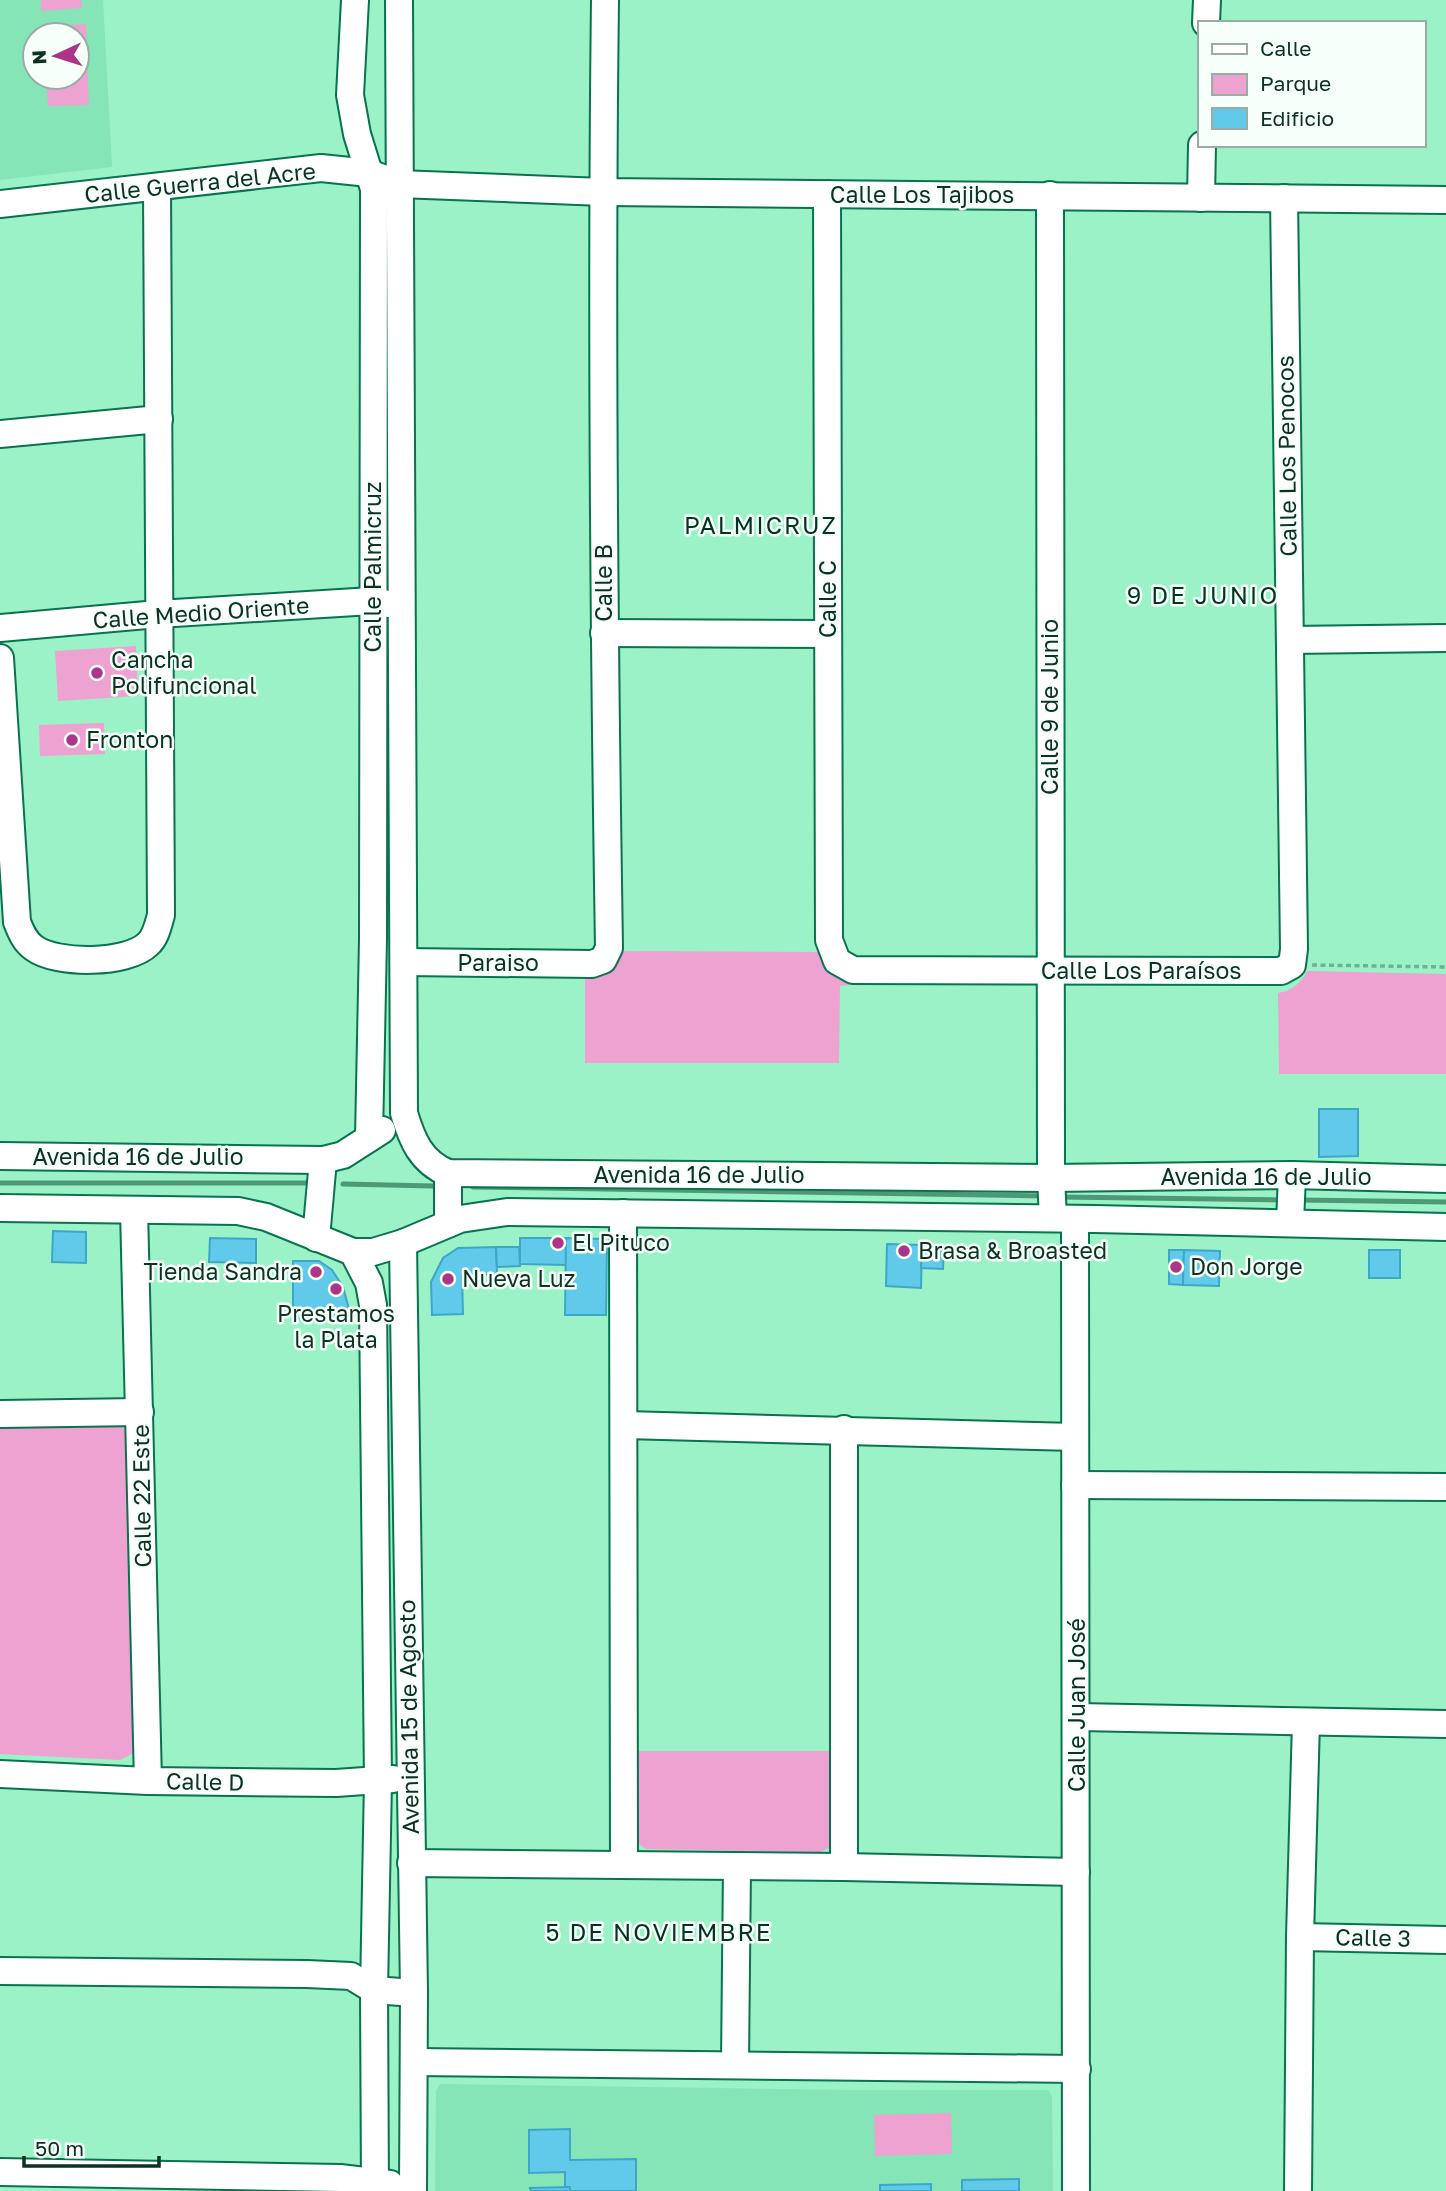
<svg xmlns="http://www.w3.org/2000/svg" width="1446" height="2191" viewBox="0 0 1446 2191" font-family="'Golos Text',sans-serif">
<style>
.built{fill:#85e5b7;fill-rule:evenodd}
.green{fill:#eda2d1}
.lines{fill:none;stroke-linecap:round;stroke-linejoin:round}
.stream{stroke:#4d9875;stroke-width:5}
.building{fill:#61caeb;stroke:#3ea7c7;stroke-width:2}
.minor-casing{stroke:#09724e;stroke-width:30}
.path{stroke:#6cb390;stroke-width:3.5;stroke-dasharray:5 3.5;stroke-linecap:butt}
.minor{stroke:#fff;stroke-width:26}
.poi-dot{fill:#ac3489;stroke:#f7fffa;stroke-width:2.5}
.labels{text-anchor:middle;stroke-width:5;stroke-linejoin:round;paint-order:stroke}
.street-label{font-size:23px;fill:#0c3222;stroke:#f7fffa}
.poi-label{font-size:23px;fill:#0c3222;stroke:#f7fffa;text-anchor:start}
.neighbourhood-label{font-size:24px;letter-spacing:2px;fill:#013421;stroke:#f7fffa}
</style>
<rect width="100%" height="100%" fill="#9af2c6"/>
<!-- built -->
<g class="built">
<path d="M0 0H103L112 167 0 180ZM35 35H77V77H35Z"/>
<polygon points="440,2084 852,2090 1048,2090 1052,2096 1053,2191 435,2191 436,2091"/>
</g>
<!-- green -->
<g class="green">
<polygon points="41,0 81,0 82,8 41,11"/>
<polygon points="86,24 89,105 48,106 46,77 77,77 77,35 45,35 45,26"/>
<polygon points="136,646 138,696 58,701 55,651"/>
<polygon points="104,723 105,754 40,756 39,725"/>
<polygon points="615,951 822,952 849,975 849,985 840,986 839,1063 585,1063 585,971"/>
<path d="M1307 971 1446 974V1074H1279L1278 993C1292 991 1301 983 1307 971Z"/>
<polygon points="117,1421 126,1427 136,1752 120,1760 0,1754 0,1424"/>
<polygon points="636,1751 834,1751 834,1840 831,1847 820,1852 646,1849 636,1842"/>
<polygon points="951,2113 952,2154 875,2156 874,2115"/>
</g>
<g class="lines">
<!-- stream -->
<g class="stream">
<polyline points="0,1183 308,1183"/>
<polyline points="343,1184 433,1186"/>
<polyline points="473,1187 1044,1196"/>
<polyline points="1061,1197 1282,1200"/>
<polyline points="1299,1200 1446,1202"/>
</g>
</g>
<!-- building -->
<g class="building">
<polygon points="1319,1109 1358,1109 1358,1156 1319,1157"/>
<polygon points="53,1231 86,1232 86,1263 52,1262"/>
<polygon points="210,1238 256,1239 256,1263 209,1262"/>
<polygon points="520,1238 566,1238 566,1265 520,1264"/>
<polygon points="566,1238 603,1239 607,1243 606,1315 565,1315"/>
<polygon points="887,1244 922,1245 921,1288 886,1286"/>
<polygon points="922,1245 944,1246 943,1269 921,1268"/>
<polygon points="496,1247 497,1274 462,1275 463,1314 432,1315 431,1282 443,1258 458,1248"/>
<polygon points="496,1247 519,1247 520,1266 497,1267"/>
<polygon points="1169,1250 1184,1250 1183,1285 1169,1284"/>
<polygon points="1184,1250 1220,1251 1219,1286 1183,1285"/>
<rect x="1369" y="1250" width="31" height="28"/>
<polygon points="293,1261 319,1261 332,1270 343,1287 352,1320 293,1318"/>
<polygon points="570,2129 570,2160 636,2159 636,2191 570,2191 570,2187 565,2187 565,2172 529,2173 529,2130"/>
<polygon points="1019,2179 1019,2191 962,2191 962,2180"/>
<polygon points="931,2184 931,2191 880,2191 880,2185"/>
<polygon points="570,2187 570,2191 531,2191 530,2188"/>
</g>
<g class="lines">
<defs>
<g id="minor">
<polyline points="355,0 350,95 357,134 374,189 373,939 369,1138"/>
<path d="M399 0 404 1113C412 1140 421 1162 448 1173L1051 1178 1292 1175 1446 1179"/>
<polyline points="1206,23 1207,0"/>
<polyline points="827,194 829,940 837,961 853,970 1281,971 1292,965 1294,949 1284,198"/>
<polyline points="1050,195 1051,1178 1053,1218"/>
<polyline points="1201,198 1202,145"/>
<polyline points="0,204 321,168 369,173 399,184 603,192 1446,200"/>
<polyline points="0,434 159,419"/>
<polyline points="0,628 158,614 372,601 389,604"/>
<polyline points="604,633 828,634"/>
<polyline points="1290,640 1446,638"/>
<path d="M0 658 17 922C21 932 25 942 34 948 57 965 128 964 148 944 156 937 158 925 161 915L157 187"/>
<path d="M404 962 592 964 603 960 609 948C604 632 601 316 605 0"/>
<polyline points="0,1156 323,1160 343,1155 382,1130"/>
<polyline points="0,1208 238,1211 266,1217 353,1252 373,1252 403,1243 460,1219 507,1212 1095,1219 1446,1227"/>
<polyline points="134,1210 148,1781"/>
<polyline points="623,1213 624,1865"/>
<polyline points="1075,1219 1076,2191"/>
<polyline points="1290,1223 1292,1175"/>
<polyline points="448,1224 448,1173"/>
<polyline points="316,1238 323,1160"/>
<polyline points="403,1243 414,1993 413,2191"/>
<polyline points="353,1252 369,1283 373,1305 378,1781 374,1990 375,2191"/>
<polyline points="0,1414 140,1412"/>
<polyline points="625,1425 1075,1437"/>
<polyline points="844,1429 844,1867"/>
<polyline points="1075,1485 1446,1487"/>
<polyline points="1078,1717 1446,1724"/>
<polyline points="0,1774 148,1781 336,1783 393,1779"/>
<polyline points="411,1863 844,1867 1076,1872"/>
<polyline points="1300,1937 1446,1940"/>
<polyline points="0,1971 307,1974 351,1976 374,1990 414,1993"/>
<polyline points="414,2062 1077,2069"/>
<polyline points="735,2064 737,1866"/>
<polyline points="0,2172 340,2178 390,2184"/>
<polyline points="1298,2191 1300,1937 1306,1722"/>
</g>
</defs>
<!-- minor casing -->
<use href="#minor" class="minor-casing"/>
<!-- path -->
<polyline class="path" points="1312,965 1446,967"/>
<!-- minor -->
<use href="#minor" class="minor"/>
</g>
<!-- markers -->
<g class="poi-dot">
<circle cx="97" cy="673" r="7"/>
<circle cx="72" cy="740" r="7"/>
<circle cx="558" cy="1243" r="7"/>
<circle cx="904" cy="1251" r="7"/>
<circle cx="1176" cy="1267" r="7"/>
<circle cx="316" cy="1272" r="7"/>
<circle cx="448" cy="1279" r="7"/>
<circle cx="336" cy="1289" r="7"/>
</g>
<g class="labels">
<!-- street labels -->
<g class="street-label">
<text transform="translate(200 183) rotate(-6)" y="8">Calle Guerra del Acre</text>
<text x="922" y="203">Calle Los Tajibos</text>
<text transform="translate(1287 456) rotate(-91)" y="8">Calle Los Penocos</text>
<text transform="translate(373 567) rotate(-90)" y="8">Calle Palmicruz</text>
<text transform="translate(604 583) rotate(-90)" y="8">Calle B</text>
<text transform="translate(828 599) rotate(-90)" y="8">Calle C</text>
<text transform="translate(201 613) rotate(-4)" y="8">Calle Medio Oriente</text>
<text transform="translate(1050 707) rotate(-90)" y="8">Calle 9 de Junio</text>
<text x="498" y="971">Paraiso</text>
<text x="1141" y="979">Calle Los Paraísos</text>
<text x="138" y="1165">Avenida 16 de Julio</text>
<text x="699" y="1183">Avenida 16 de Julio</text>
<text x="1266" y="1185">Avenida 16 de Julio</text>
<text transform="translate(142 1496) rotate(-91)" y="8">Calle 22 Este</text>
<text transform="translate(1077 1705) rotate(-90)" y="8">Calle Juan José</text>
<text transform="translate(409 1717) rotate(-91)" y="8">Avenida 15 de Agosto</text>
<text transform="translate(205 1782) rotate(1)" y="8">Calle D</text>
<text transform="translate(1373 1938) rotate(1)" y="8">Calle 3</text>
</g>
<!-- poi labels -->
<g class="poi-label">
<text x="111" y="668">Cancha<tspan x="111" dy="26">Polifuncional</tspan></text>
<text x="86" y="748">Fronton</text>
<text x="572" y="1251">El Pituco</text>
<text x="918" y="1259">Brasa &amp; Broasted</text>
<text x="1190" y="1275">Don Jorge</text>
<text x="302" y="1280" text-anchor="end">Tienda Sandra</text>
<text x="462" y="1287">Nueva Luz</text>
<text x="336" y="1322" text-anchor="middle">Prestamos<tspan x="336" dy="26">la Plata</tspan></text>
</g>
<!-- neighbourhood labels -->
<g class="neighbourhood-label">
<text x="761" y="534">PALMICRUZ</text>
<text x="1203" y="604">9 DE JUNIO</text>
<text x="659" y="1941">5 DE NOVIEMBRE</text>
</g>
</g>
<!-- legend -->
<rect x="1198" y="21" width="228" height="126" fill="#f7fffa" stroke="#99ada4" stroke-width="2"/>
<rect x="1212" y="44" width="35" height="10" fill="#ffffff" stroke="#99ada4" stroke-width="2"/>
<text x="1260" y="56" font-size="21" fill="#0c3222">Calle</text>
<rect x="1212" y="74" width="35" height="21" fill="#eda2d1" stroke="#99ada4" stroke-width="2"/>
<text x="1260" y="91" font-size="21" fill="#0c3222">Parque</text>
<rect x="1212" y="108" width="35" height="21" fill="#61caeb" stroke="#99ada4" stroke-width="2"/>
<text x="1260" y="126" font-size="21" fill="#0c3222">Edificio</text>
<!-- north arrow -->
<g transform="translate(56 56) rotate(266)"><circle r="33" fill="#f7fffa" stroke="#99ada4" stroke-width="2"/>
<path d="M0-5L12 26L0 18L-12 26Z" fill="#ac3489"/>
<text y="-10" font-size="19" font-weight="bold" text-anchor="middle" fill="#0c3222">N</text>
</g>
<!-- scale -->
<path d="M24 2156v10h135v-10" fill="none" stroke="#0c3222" stroke-width="3.5"/>
<text x="35" y="2156" font-size="21" fill="#0c3222" stroke="#f7fffa" stroke-width="5" paint-order="stroke">50 m</text>
</svg>
